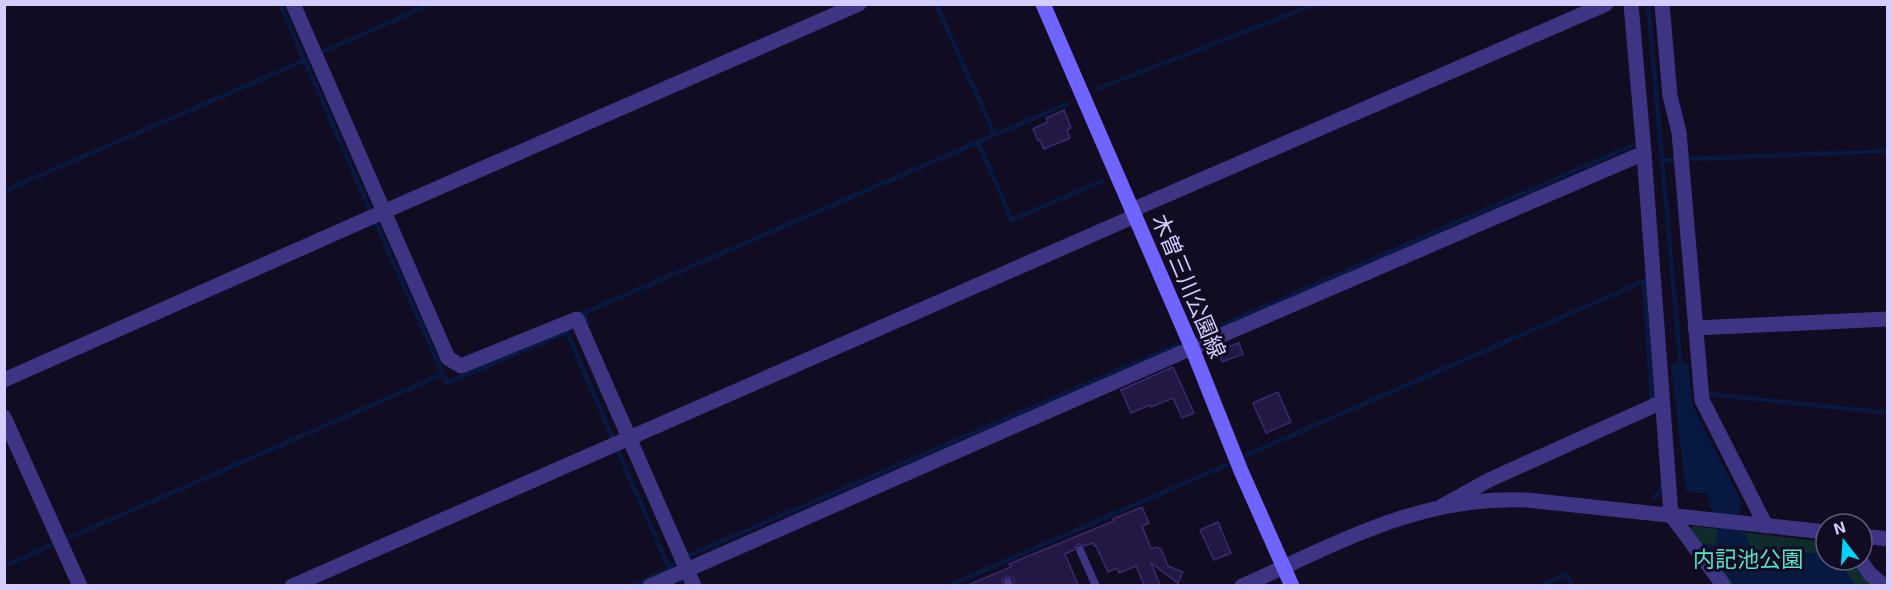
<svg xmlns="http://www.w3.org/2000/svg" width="1892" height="590" viewBox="0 0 1892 590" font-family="'Exo 2','Noto Sans JP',sans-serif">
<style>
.green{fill:#0f2b2c}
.water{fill:#071940}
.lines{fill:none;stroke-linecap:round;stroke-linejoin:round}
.stream{stroke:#071940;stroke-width:4.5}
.building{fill:#231843;stroke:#3b2970;stroke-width:1.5}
.service{stroke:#3d3583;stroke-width:8}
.minor{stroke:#3d3583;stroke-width:15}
.tertiary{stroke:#3d3583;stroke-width:15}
.secondary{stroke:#7064ff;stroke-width:15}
.labels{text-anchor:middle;stroke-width:6;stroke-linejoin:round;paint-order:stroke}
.street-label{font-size:22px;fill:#d5cdff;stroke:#110c22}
.park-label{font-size:22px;fill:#54e3c8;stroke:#110c22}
</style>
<rect width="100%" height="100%" fill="#110c22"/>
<!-- green -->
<polygon class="green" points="1692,526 1826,542 1826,560 1862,560 1862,550 1873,568 1887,585 1728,585 1689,530"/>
<!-- water -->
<polygon class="water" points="1688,363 1693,407 1742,502 1739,514 1751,549 1826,554 1826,560 1838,560 1856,585 1734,585 1725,572 1699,543 1716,545 1718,528 1706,493 1686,492 1671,364"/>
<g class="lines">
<!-- stream -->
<g class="stream">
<polyline points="280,4 371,212"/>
<polyline points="936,4 995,135"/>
<polyline points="1648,4 1681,369"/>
<polyline points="320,53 431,4"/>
<polyline points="1097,89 1316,4"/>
<polyline points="978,142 1012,220 1102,181"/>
<polyline points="1689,159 1888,151"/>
<polyline points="1661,160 1674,160"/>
<polyline points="4,191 310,58"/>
<polyline points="376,223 447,383 567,332 614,441"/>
<polyline points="585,325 588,323 584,313 1066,104"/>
<polyline points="1198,336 1633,145"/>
<polyline points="1709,394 1888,413"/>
<polyline points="618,451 670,570"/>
<polyline points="1247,455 1644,281 1652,398"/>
<polyline points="1654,498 1662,488 1662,486"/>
<polyline points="64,540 443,374"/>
<polyline points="685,557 1177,345"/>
<polyline points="4,566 52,545"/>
<polyline points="632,586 670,569 674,563"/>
<polyline points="948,586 1226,465"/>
<polyline points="1540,586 1567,574 1572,586"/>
</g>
</g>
<!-- building -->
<g class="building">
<polygon points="1064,110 1071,128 1067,130 1070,138 1044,149 1040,140 1038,141 1033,129 1048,122 1046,118"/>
<polygon points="1239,343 1243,354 1222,362 1218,350"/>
<polygon points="1173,367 1194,413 1182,418 1173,398 1151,407 1150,405 1131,413 1121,390"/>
<polygon points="1278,392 1291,422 1266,433 1253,403"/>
<polygon points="1142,507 1149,523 1142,526 1151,549 1157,547 1161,549 1168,566 1183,572 1178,583 1151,563 1160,585 1144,585 1136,566 1119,573 1117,568 1108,572 1096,546 1094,546 1093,543 1084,546 1078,544 1074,550 1065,554 1078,585 1015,585 1013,578 1007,576 1002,580 1003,585 968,585 1011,567 1009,564 1114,521 1113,519"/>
<polygon points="1218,522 1231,553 1214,560 1200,530"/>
</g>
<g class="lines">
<!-- service -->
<g class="service">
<polyline points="1080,550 1096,586"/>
<polyline points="1008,582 1009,586"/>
</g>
<!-- minor -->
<g class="minor">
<polyline points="293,4 448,358 461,366 577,319 694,586"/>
<polyline points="1631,4 1644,153 1671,515 1724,586"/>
<polyline points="1662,4 1670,96 1679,132 1702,400 1766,526"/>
<polyline points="1132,210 1606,4"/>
<polyline points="1695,328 1888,319"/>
<polyline points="4,380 383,212 859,4"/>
<polyline points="4,417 80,586"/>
<polyline points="1442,506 1489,480 1662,402"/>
<polyline points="1860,560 1870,574 1884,586"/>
<polyline points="292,586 1135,216"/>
<polyline points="650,586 1192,348 1644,153"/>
</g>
<!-- tertiary -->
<g class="tertiary">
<polyline points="1862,536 1888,539"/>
<path d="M1242 586C1337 544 1420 495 1527 500L1826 532"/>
</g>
<!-- secondary -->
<polyline class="secondary" points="1043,4 1192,348 1241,471 1292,586"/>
</g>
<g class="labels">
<!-- street labels -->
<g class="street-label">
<text transform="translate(1189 286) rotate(67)" y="8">木曽三川公園線</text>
</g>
<!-- park labels -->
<g class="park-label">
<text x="1748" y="567">内記池公園</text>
</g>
</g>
<!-- border -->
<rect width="1892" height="590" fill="none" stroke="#d5cdff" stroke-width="12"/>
<!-- north arrow -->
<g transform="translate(1844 542) rotate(343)"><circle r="28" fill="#110c22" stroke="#5f597a" stroke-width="1.5"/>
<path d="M0-4.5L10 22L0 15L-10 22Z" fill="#00d2f8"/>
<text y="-9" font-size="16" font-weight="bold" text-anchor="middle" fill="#d5cdff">N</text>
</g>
</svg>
